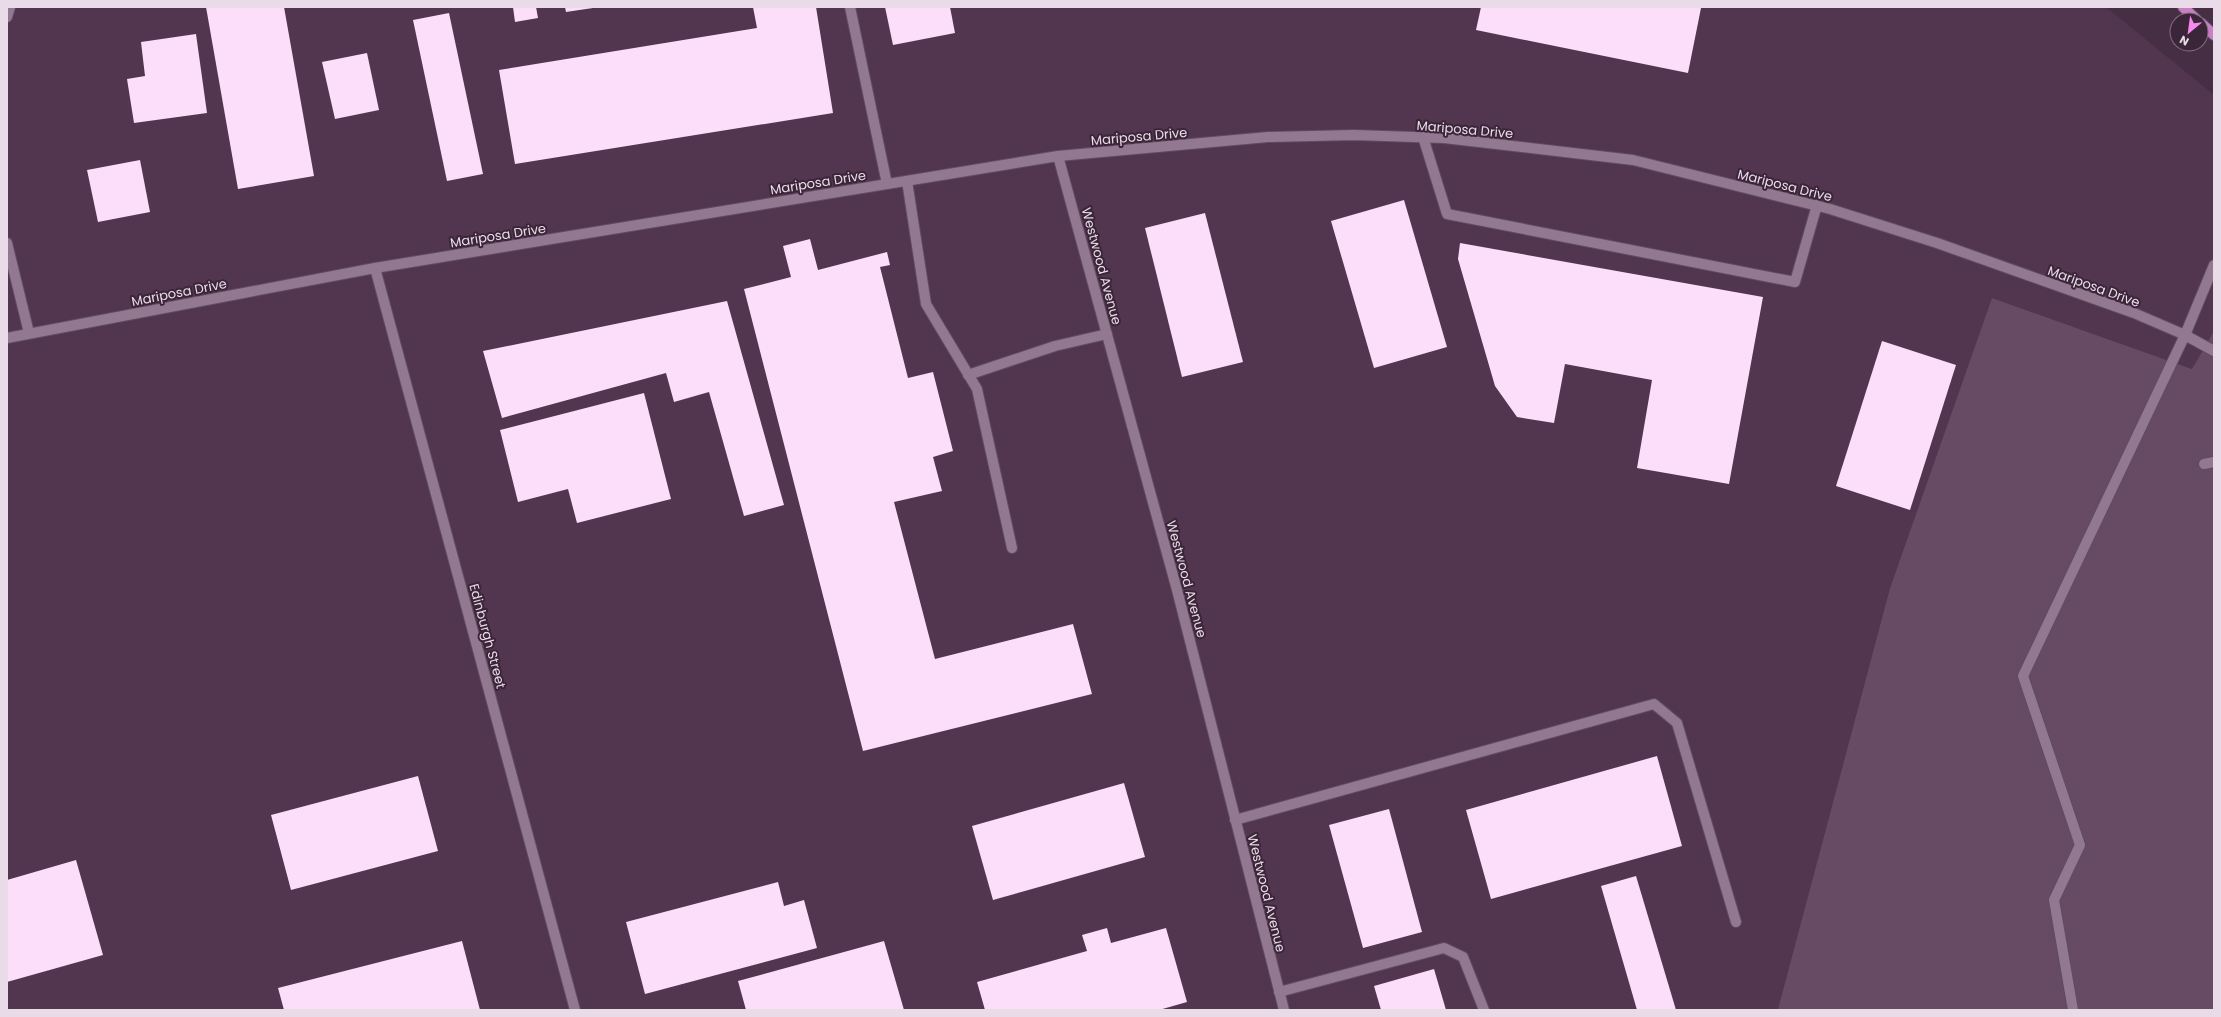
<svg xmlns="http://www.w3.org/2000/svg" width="2221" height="1017" viewBox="0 0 2221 1017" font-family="Poppins,sans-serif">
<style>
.built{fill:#52354f}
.green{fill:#674b64}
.building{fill:#fddefa}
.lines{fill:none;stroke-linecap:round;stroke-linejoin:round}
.minor-casing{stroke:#604d5f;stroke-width:12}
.major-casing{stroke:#604d5f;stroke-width:12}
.minor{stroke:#927890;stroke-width:10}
.major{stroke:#c97fc4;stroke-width:10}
.labels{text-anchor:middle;stroke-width:4;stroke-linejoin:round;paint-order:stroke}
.street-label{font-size:13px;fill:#eadbe8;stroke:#3b2539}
</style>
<rect width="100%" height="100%" fill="#462f44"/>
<!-- built -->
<polygon class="built" points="7,7 2106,7 2214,95 2214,331 2192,369 1992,298 1890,588 1778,1009 7,1010"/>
<!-- green -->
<polygon class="green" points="1992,298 2192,369 2214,331 2214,1010 1776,1010 1778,1009 1890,588"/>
<!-- building -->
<g class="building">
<polygon points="206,7 284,7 314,176 238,189"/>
<polygon points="513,7 536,7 538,18 515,22"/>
<polygon points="565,7 593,7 593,8 566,12"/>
<polygon points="753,7 816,7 833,113 515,164 499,70 757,28"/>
<polygon points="885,7 950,7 955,33 893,45"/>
<polygon points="1481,7 1698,7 1701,8 1688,73 1476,30"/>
<polygon points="449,13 483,174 447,181 413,20"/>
<polygon points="196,34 207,113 134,123 127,79 145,76 141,42"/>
<polygon points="367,53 379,110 335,119 322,62"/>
<polygon points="140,160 150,212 98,222 87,170"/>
<polygon points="1404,200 1447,347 1374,368 1331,221"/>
<polygon points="1205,213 1243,362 1182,377 1145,228"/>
<polygon points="810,239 818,270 887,252 890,265 880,267 908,378 933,372 953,451 933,457 942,491 894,502 935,659 1073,624 1092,694 863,751 744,289 791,277 783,246"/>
<polygon points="1460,243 1763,297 1729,484 1637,468 1652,380 1565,364 1554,423 1517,417 1495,386 1458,259"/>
<polygon points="727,301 784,505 744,516 709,392 674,402 666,373 502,418 483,351"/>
<polygon points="1882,341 1956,365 1910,510 1836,486"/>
<polygon points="644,393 671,499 577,523 568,489 518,502 500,430"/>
<polygon points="1657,756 1682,846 1491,899 1466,810"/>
<polygon points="418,776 438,851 291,890 271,815"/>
<polygon points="1124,783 1145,857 993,900 972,826"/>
<polygon points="1389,809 1422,932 1363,948 1329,825"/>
<polygon points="76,860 103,955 7,982 7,880"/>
<polygon points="1636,876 1676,1010 1637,1010 1601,886"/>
<polygon points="778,882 784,906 804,900 817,948 645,994 626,922"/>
<polygon points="1107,928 1111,943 1166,928 1187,1002 1159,1010 985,1010 977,982 1087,951 1082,935"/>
<polygon points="462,941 480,1010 284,1010 278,988"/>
<polygon points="884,941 904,1010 746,1010 738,981"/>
<polygon points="1434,969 1446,1010 1381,1010 1374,986"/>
</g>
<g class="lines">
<defs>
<g id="minor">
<polyline points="850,7 887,184"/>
<polyline points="7,17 10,7"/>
<polyline points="1423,137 1447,214 1795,282 1817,205"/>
<polyline points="1058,156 1177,590 1284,1010"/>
<polyline points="907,181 926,304 977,389 1012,548"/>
<polyline points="7,243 29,333"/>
<polyline points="375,268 575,1010"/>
<polyline points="7,338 375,268 1058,156 1268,137 1354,135 1444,138 1633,160 1830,209 1937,243 2134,313 2185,335 2214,265"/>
<polyline points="968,375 1055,346 1107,334"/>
<polyline points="2204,464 2214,462"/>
<polyline points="1235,820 1654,704 1677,723 1736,922"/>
<polyline points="1279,992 1444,948 1463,957 1484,1010"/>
<polyline points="2073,1010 2054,900 2080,845 2023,676 2185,335 2214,351"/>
</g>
<g id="major">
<polyline points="2183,7 2197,20"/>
<polyline points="2201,23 2214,35"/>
</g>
</defs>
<!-- minor casing -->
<use href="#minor" class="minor-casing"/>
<!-- major casing -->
<use href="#major" class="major-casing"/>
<!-- minor -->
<use href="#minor" class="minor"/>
<!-- major -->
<use href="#major" class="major"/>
</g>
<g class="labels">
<!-- street labels -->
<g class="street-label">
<text transform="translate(1465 129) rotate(5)" y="5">Mariposa Drive</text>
<text transform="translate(1139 136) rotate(-5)" y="5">Mariposa Drive</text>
<text transform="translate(818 182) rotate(-9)" y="5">Mariposa Drive</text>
<text transform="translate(1785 185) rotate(14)" y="5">Mariposa Drive</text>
<text transform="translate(498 235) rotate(-9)" y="5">Mariposa Drive</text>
<text transform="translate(1102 266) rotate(75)" y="5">Westwood Avenue</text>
<text transform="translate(2094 286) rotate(20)" y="5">Mariposa Drive</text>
<text transform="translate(179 292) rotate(-11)" y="5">Mariposa Drive</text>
<text transform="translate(1187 579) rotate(75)" y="5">Westwood Avenue</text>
<text transform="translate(488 636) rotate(75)" y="5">Edinburgh Street</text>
<text transform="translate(1267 893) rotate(76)" y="5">Westwood Avenue</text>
</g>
</g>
<!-- border -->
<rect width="2221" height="1017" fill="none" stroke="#eadbe8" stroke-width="16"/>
<!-- north arrow -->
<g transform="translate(2189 32) rotate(209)"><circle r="19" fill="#3b2539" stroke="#816e7f"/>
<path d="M0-3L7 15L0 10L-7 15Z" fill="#f589ef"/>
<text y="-6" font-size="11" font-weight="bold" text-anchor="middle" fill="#eadbe8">N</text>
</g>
</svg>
